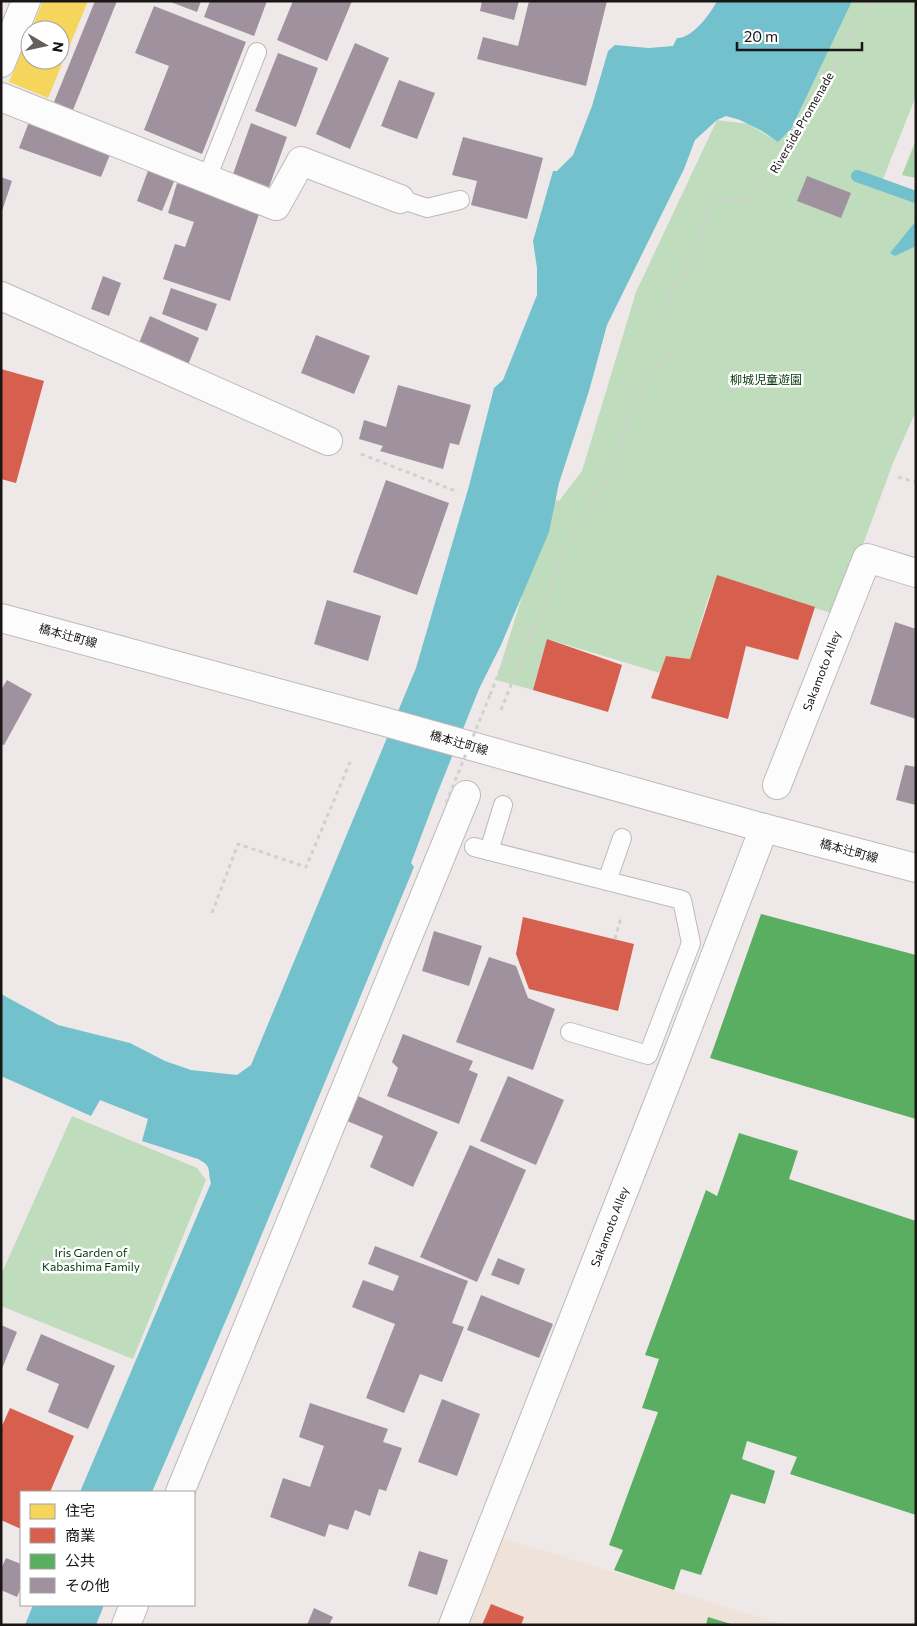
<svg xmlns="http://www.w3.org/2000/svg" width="917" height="1626" viewBox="0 0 917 1626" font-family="Commissioner,'Noto Sans JP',sans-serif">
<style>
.commercial{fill:#efe2d9}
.green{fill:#bfdcbd}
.forest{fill:#abd3aa}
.water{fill:#72c1cd}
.homes{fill:#f6d55c}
.shops{fill:#d6604d}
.public{fill:#5aae61}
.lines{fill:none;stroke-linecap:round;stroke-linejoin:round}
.stream{stroke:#72c1cd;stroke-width:12}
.building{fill:#9f919e}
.service-casing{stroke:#bebab9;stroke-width:20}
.minor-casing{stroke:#bebab9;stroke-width:30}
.secondary-casing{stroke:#bebab9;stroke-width:30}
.path{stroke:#d2d0cf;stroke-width:3;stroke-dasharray:4 4;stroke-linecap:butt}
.service{stroke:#fcfcfc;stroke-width:18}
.minor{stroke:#fcfcfc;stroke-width:28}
.secondary{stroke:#fcfcfc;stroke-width:28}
.path-bridge{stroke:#d2d0cf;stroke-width:3;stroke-dasharray:4 4;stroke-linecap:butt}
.labels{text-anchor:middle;stroke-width:5;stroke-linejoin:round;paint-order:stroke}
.street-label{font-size:12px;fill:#191614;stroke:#fff}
.park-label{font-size:12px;fill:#003a0a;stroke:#fff}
</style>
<rect width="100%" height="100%" fill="#eee9e8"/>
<!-- commercial -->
<polygon class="commercial" points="502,1538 779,1623 781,1625 468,1625"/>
<!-- green -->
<g class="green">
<polygon points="843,1 916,1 916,96 881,184 916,197 916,411 893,463 837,615 717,576 706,605 690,659 666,656 660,673 547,639 533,690 496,680 537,548 530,490 559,501 582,471 636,292 717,120 748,124 778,142"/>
<polygon points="72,1116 197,1168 206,1180 133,1359 1,1306 1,1275"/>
</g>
<!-- forest -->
<polygon class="forest" points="916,140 916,178 902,175"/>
<!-- water -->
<g class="water">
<path d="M717 1H852L791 129 778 142 762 131 740 120 726 116 717 120 695 140 684 169 607 325 589 391 559 483 549 532 501 645 479 689 437 794 411 863 414 867 238 1292 152 1492H80L211 1183C207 1170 213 1167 198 1159L142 1141 148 1119 100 1100 91 1116 1 1076V994L58 1025 130 1043 165 1061 191 1070 237 1075 251 1065 416 668 469 486 494 388 503 380 537 295V268L533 241 553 171H557L573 155 592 106 608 51 615 45 649 48 673 46 677 38C692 39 711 13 717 1Z"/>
<polygon points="916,221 916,246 895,256 890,253"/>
<polygon points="33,1605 104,1605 96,1625 25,1625"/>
</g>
<!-- homes -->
<polygon class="homes" points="43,1 88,1 48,98 9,82 30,32 30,60 60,60 60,30 31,30"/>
<!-- shops -->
<g class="shops">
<polygon points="1,369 44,381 16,483 1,479"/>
<polygon points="717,575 815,607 798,660 746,646 728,719 651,698 666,656 690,659"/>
<polygon points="547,639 622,665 608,712 533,690"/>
<polygon points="523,917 634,944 618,1011 529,989 516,954"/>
<polygon points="10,1408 74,1436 50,1492 21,1492 21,1529 1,1520 1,1428"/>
<polygon points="491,1604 524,1617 521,1625 482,1625"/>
</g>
<!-- public -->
<g class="public">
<polygon points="761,914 916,955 916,1119 710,1058"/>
<polygon points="739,1133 798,1151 789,1179 916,1221 916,1515 790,1474 797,1457 747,1441 742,1459 775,1471 765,1504 731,1494 701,1575 681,1569 674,1590 614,1570 623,1550 609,1545 658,1412 642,1408 659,1359 645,1355 706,1190 717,1196"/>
<polygon points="708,1617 731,1624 731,1625 706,1625"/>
</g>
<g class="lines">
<!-- stream -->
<polyline class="stream" points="857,176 916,197"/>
</g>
<!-- building -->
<g class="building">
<polygon points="95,1 117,1 73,110 54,102"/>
<polygon points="168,1 201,1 197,12"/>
<polygon points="210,1 267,1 254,36 204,17"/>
<polygon points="293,1 352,1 327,61 277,40"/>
<polygon points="482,1 519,1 514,20 480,11"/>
<polygon points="529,1 607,1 586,86 477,59 483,37 518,46"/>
<polygon points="154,6 246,42 202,154 144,130 169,66 135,53"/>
<polygon points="355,43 389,58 350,149 316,134"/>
<polygon points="278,53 318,68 296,127 255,111"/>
<polygon points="399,80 435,93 417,139 381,126"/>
<polygon points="29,122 111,152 101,177 19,148"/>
<polygon points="251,123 287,137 269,187 233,174"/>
<polygon points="463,137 543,158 527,219 471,205 477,181 452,175"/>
<polygon points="149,168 175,179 162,211 137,201"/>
<polygon points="807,176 851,193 841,218 797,201"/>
<polygon points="1,177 12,181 2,211 1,211"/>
<polygon points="177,183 260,211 230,301 163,279 175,244 185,247 194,222 168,213"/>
<polygon points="103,276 121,283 109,316 91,309"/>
<polygon points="171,288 217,304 207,331 162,314"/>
<polygon points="150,316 199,338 188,365 139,343"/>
<polygon points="316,335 370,356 354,394 301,373"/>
<polygon points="398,385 471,405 459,445 450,443 443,469 380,451 383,446 359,439 364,420 386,427"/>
<polygon points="386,480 449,503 417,595 353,572"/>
<polygon points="327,600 381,616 368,661 314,644"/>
<polygon points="895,622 916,629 916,719 870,704"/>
<polygon points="7,680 32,694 4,745 1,744 1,690"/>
<polygon points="905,765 916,767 916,805 896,800"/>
<polygon points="434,931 482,946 469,986 422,971"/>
<polygon points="489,957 516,966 528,998 555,1009 533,1070 456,1042"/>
<polygon points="403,1034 473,1061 469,1070 478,1074 459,1124 387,1096 398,1068 392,1062"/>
<polygon points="508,1076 564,1100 536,1165 480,1141"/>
<polygon points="358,1096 438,1132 413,1187 370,1167 383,1136 347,1121"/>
<polygon points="470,1145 526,1170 477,1282 420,1257"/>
<polygon points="375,1246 468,1281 452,1323 464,1327 442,1382 420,1374 404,1413 366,1398 395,1324 352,1307 363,1280 393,1291 399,1276 368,1264"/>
<polygon points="498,1258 525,1269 519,1285 491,1275"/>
<polygon points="481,1295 553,1324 539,1358 467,1330"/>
<polygon points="1,1325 17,1332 1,1371"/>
<polygon points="41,1334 115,1366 88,1429 48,1412 59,1384 26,1370"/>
<polygon points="442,1399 480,1414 457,1476 418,1462"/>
<polygon points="310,1403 388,1429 383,1442 402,1448 386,1491 379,1489 370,1516 355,1510 348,1530 329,1524 325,1537 270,1517 283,1478 310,1487 324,1446 299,1437"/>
<polygon points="419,1551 448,1560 437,1595 408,1586"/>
<polygon points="6,1558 21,1564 21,1587 17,1597 1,1590 1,1569"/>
<polygon points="314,1608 333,1617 329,1625 307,1625"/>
</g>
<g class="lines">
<defs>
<g id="service">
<polyline points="207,178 257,52"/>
<polyline points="400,199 427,208 460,200"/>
<polyline points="474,847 682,900 691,943 648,1055 570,1032"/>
<polyline points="489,851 503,805"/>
<polyline points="607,881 622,838"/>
</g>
<g id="minor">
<polyline points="1,63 26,1"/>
<polyline points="1,97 276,206 301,161 400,199"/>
<polyline points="1,296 328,441"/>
<polyline points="777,785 867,558 916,573"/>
<polyline points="180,1492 466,795"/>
<polyline points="126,1625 134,1605"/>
<polyline points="453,1625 674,1063 764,828"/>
</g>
<polyline id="secondary" points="1,618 389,723 764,828 916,868"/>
</defs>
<!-- service casing -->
<use href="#service" class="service-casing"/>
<!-- minor casing -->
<use href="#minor" class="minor-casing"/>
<!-- secondary casing -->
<use href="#secondary" class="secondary-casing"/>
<!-- path -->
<g class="path">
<polyline points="659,317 688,262 714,200 746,202 777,169 871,1"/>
<polyline points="361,454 458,492"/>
<polyline points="898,477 916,482"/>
<polyline points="490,695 515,633 530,638"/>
<polyline points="501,710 568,544 604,482 646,376 676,351"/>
<polyline points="212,913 238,844 306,867 350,762"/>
<polyline points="615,939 621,917"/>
</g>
<!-- service -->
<use href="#service" class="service"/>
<!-- minor -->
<use href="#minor" class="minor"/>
<!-- secondary -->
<use href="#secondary" class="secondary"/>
<!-- path-bridge -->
<polyline class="path-bridge" points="446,803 490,695"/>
</g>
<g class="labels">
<!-- street labels -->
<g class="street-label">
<text transform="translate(802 123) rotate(-60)" y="4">Riverside Promenade</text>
<text transform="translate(68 636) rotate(15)" y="4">橋本辻町線</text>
<text transform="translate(822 671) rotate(-69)" y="4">Sakamoto Alley</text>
<text transform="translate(459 743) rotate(16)" y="4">橋本辻町線</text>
<text transform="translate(849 851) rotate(15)" y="4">橋本辻町線</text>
<text transform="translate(610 1227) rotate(-69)" y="4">Sakamoto Alley</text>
</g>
<!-- park labels -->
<g class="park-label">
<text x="766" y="384">柳城児童遊園</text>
<text x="91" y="1257">Iris Garden of<tspan x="91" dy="14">Kabashima Family</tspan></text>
</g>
</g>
<!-- border -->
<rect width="917" height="1626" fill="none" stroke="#191614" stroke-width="5"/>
<!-- legend -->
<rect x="20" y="1491" width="175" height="115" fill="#ffffff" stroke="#a3a2a1"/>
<rect x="30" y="1504" width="25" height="15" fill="#f6d55c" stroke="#a3a2a1"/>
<text x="65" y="1516" font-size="15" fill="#191614">住宅</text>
<rect x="30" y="1528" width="25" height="15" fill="#d6604d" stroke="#a3a2a1"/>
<text x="65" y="1541" font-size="15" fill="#191614">商業</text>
<rect x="30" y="1554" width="25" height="15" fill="#5aae61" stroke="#a3a2a1"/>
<text x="65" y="1566" font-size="15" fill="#191614">公共</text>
<rect x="30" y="1578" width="25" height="15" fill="#9f919e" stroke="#a3a2a1"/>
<text x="65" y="1591" font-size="15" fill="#191614">その他</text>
<!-- north arrow -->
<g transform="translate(45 45) rotate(99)"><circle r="24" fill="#ffffff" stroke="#a3a2a1"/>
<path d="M0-4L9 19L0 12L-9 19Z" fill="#64605e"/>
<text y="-8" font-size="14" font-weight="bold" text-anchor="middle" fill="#191614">N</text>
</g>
<!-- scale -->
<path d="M737 42v8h125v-8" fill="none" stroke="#191614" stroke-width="2.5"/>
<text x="744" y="42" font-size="15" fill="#191614" stroke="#ffffff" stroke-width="4" paint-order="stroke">20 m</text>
</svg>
